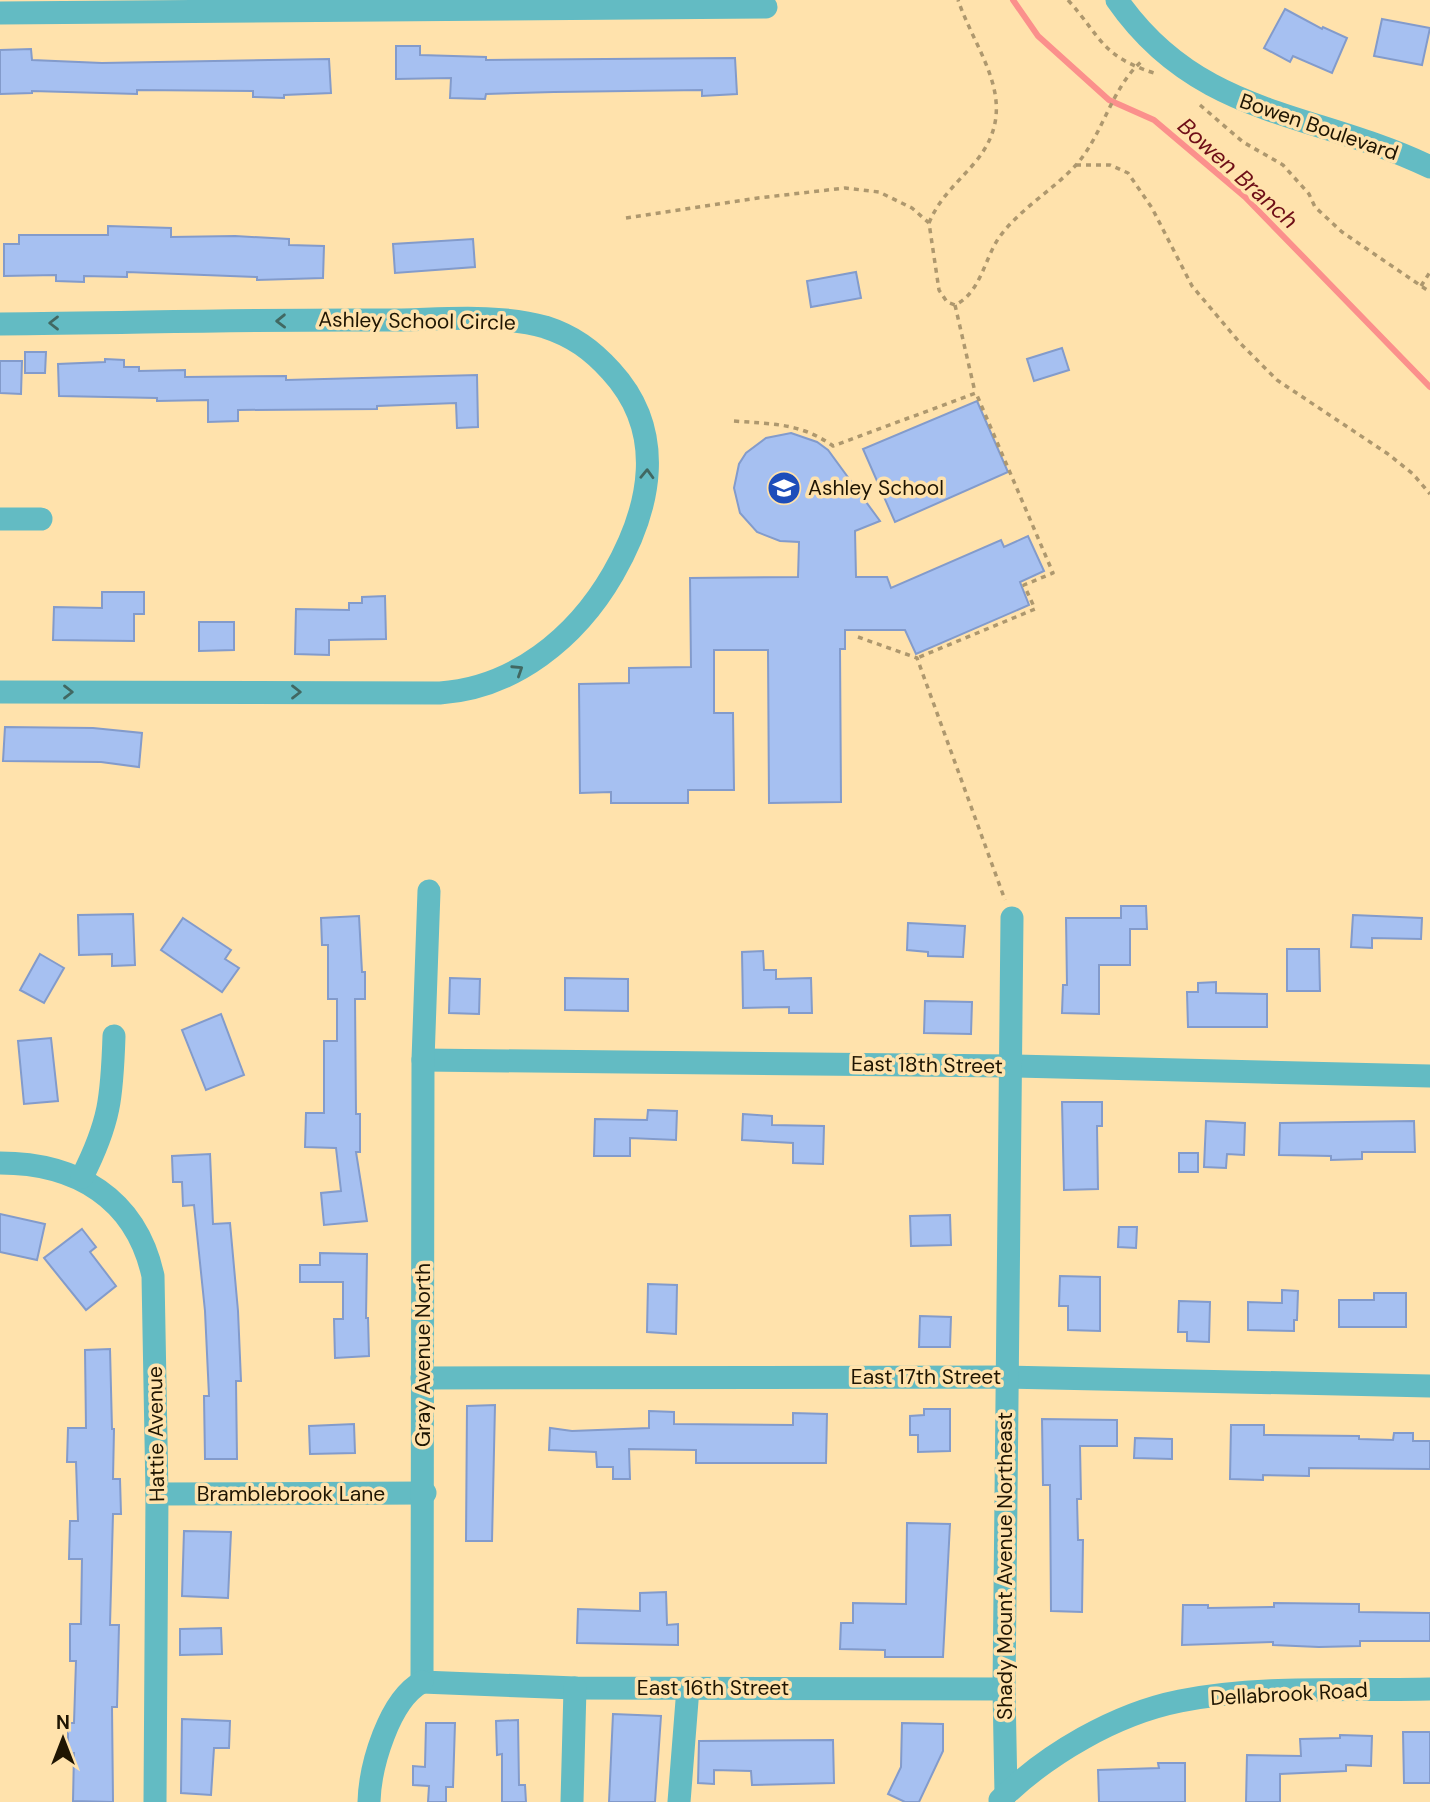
<svg xmlns="http://www.w3.org/2000/svg" width="1430" height="1802" viewBox="0 0 1430 1802" font-family="'DM Sans',sans-serif">
<style>
.lines{fill:none;stroke-linecap:round;stroke-linejoin:round}
.stream{stroke:#fb908c;stroke-width:6}
.building{fill:#a6c0f1;stroke:#839bcb;stroke-width:2}
.path{stroke:#ae986e;stroke-width:3.5;stroke-dasharray:5 5;stroke-linecap:butt}
.minor{stroke:#63bbc3;stroke-width:23}
.oneway{stroke:#416862}
.labels{text-anchor:middle;stroke-width:7;stroke-linejoin:round;paint-order:stroke}
.street-label{font-size:21px;fill:#1f1502;stroke:#ffe2ac}
.poi-label{font-size:21px;fill:#1f1502;stroke:#ffe2ac;text-anchor:start}
.water-label{font-size:23px;font-style:italic;fill:#6e0e17;stroke:#ffe2ac}
</style>
<rect width="100%" height="100%" fill="#ffe2ac"/>
<g class="lines">
<!-- stream -->
<polyline class="stream" points="1013,0 1038,36 1109,100 1154,120 1245,197 1430,387"/>
</g>
<!-- building -->
<g class="building">
<polygon points="1285,9 1322,29 1323,27 1347,38 1332,73 1293,56 1290,62 1264,48"/>
<polygon points="1382,19 1430,28 1422,65 1374,56"/>
<polygon points="396,46 420,46 420,55 486,57 486,60 735,58 737,94 702,96 702,90 554,92 486,94 485,99 450,98 451,78 396,79"/>
<polygon points="31,49 32,60 102,63 329,59 331,93 284,95 284,98 253,97 253,91 137,90 137,94 32,91 32,93 0,94 0,50"/>
<polygon points="108,226 171,228 171,237 235,236 289,239 289,245 324,246 323,278 257,280 257,277 127,272 127,277 84,276 84,282 56,281 56,275 4,276 4,244 19,244 19,235 108,235"/>
<polygon points="473,239 475,267 395,273 393,244"/>
<polygon points="856,272 861,298 811,307 807,281"/>
<polygon points="1062,348 1069,370 1034,381 1027,359"/>
<polygon points="25,352 46,352 45,373 25,373"/>
<polygon points="105,359 124,360 124,367 139,367 139,371 185,370 185,377 286,376 286,380 477,375 478,427 457,428 456,403 377,406 377,409 238,410 238,421 208,422 208,400 157,401 157,398 59,396 58,364 105,362"/>
<polygon points="0,361 22,361 21,394 0,393"/>
<polygon points="977,401 1008,472 895,522 863,449"/>
<polygon points="791,433 817,442 828,450 880,521 855,531 856,577 887,577 891,588 1001,540 1004,547 1028,536 1044,571 1020,582 1029,605 916,654 905,630 845,630 845,649 840,649 841,802 769,803 768,650 714,650 714,713 733,713 734,790 688,790 688,803 611,803 611,792 580,793 579,684 629,683 629,668 691,667 690,578 798,577 799,542 780,541 757,532 740,513 734,488 739,464 746,453 766,438"/>
<polygon points="102,592 144,592 144,614 134,614 134,641 53,640 54,607 102,608"/>
<polygon points="385,596 386,639 329,640 329,655 295,654 296,609 349,610 349,603 362,603 362,597"/>
<polygon points="199,622 234,622 234,650 199,651"/>
<polygon points="5,727 93,728 142,733 139,767 101,762 3,761"/>
<polygon points="1121,906 1146,906 1147,929 1130,929 1130,965 1099,965 1099,1014 1062,1013 1063,985 1067,985 1066,918 1121,918"/>
<polygon points="133,914 135,965 112,966 112,954 79,955 78,915"/>
<polygon points="1353,915 1422,918 1421,939 1372,938 1372,948 1351,947"/>
<polygon points="359,916 362,972 365,972 365,999 355,999 356,1114 360,1114 360,1152 356,1152 367,1221 324,1225 321,1193 341,1191 336,1148 305,1147 306,1113 324,1113 324,1041 337,1041 337,999 328,999 328,945 322,945 321,918"/>
<polygon points="183,918 231,950 225,959 239,968 222,992 161,950"/>
<polygon points="908,923 965,926 963,957 928,956 928,952 907,950"/>
<polygon points="1287,949 1319,949 1320,991 1287,991"/>
<polygon points="763,951 764,970 776,970 776,979 811,978 812,1013 789,1013 789,1007 743,1008 742,952"/>
<polygon points="40,954 64,968 44,1003 20,990"/>
<polygon points="450,978 480,979 479,1014 449,1013"/>
<polygon points="565,978 628,979 628,1011 565,1010"/>
<polygon points="1216,982 1216,993 1267,994 1267,1027 1188,1027 1187,992 1198,992 1198,983"/>
<polygon points="925,1001 972,1002 971,1034 924,1033"/>
<polygon points="221,1014 244,1075 206,1090 182,1030"/>
<polygon points="51,1038 58,1101 24,1104 18,1041"/>
<polygon points="1062,1102 1102,1102 1102,1126 1097,1126 1098,1189 1064,1190"/>
<polygon points="648,1110 677,1111 676,1140 630,1138 630,1156 594,1156 595,1119 647,1120"/>
<polygon points="743,1114 772,1116 772,1125 824,1126 823,1164 793,1163 793,1143 742,1140"/>
<polygon points="1206,1121 1245,1123 1244,1155 1227,1154 1226,1168 1204,1167"/>
<polygon points="1414,1121 1415,1152 1362,1152 1362,1159 1331,1160 1331,1156 1279,1155 1280,1123"/>
<rect x="1179" y="1153" width="19" height="19"/>
<polygon points="210,1154 213,1224 230,1223 238,1311 241,1381 236,1381 237,1459 205,1459 204,1396 209,1396 205,1311 194,1205 183,1206 182,1182 173,1182 172,1156"/>
<polygon points="0,1214 45,1224 37,1260 0,1252"/>
<polygon points="950,1215 951,1245 911,1246 910,1216"/>
<polygon points="1119,1227 1137,1227 1136,1248 1118,1247"/>
<polygon points="82,1229 96,1247 90,1252 116,1286 86,1310 44,1258"/>
<polygon points="320,1253 367,1254 366,1318 368,1318 369,1356 335,1358 334,1319 343,1319 343,1282 300,1282 300,1265 320,1265"/>
<polygon points="1060,1276 1100,1277 1100,1331 1068,1330 1068,1306 1059,1306"/>
<polygon points="648,1284 677,1285 676,1334 647,1332"/>
<polygon points="1282,1290 1298,1291 1297,1320 1294,1320 1294,1331 1248,1330 1248,1302 1282,1303"/>
<polygon points="1374,1293 1406,1293 1406,1327 1339,1327 1339,1300 1374,1300"/>
<polygon points="1179,1301 1210,1302 1209,1342 1187,1341 1187,1332 1178,1332"/>
<polygon points="920,1316 951,1317 950,1347 919,1347"/>
<polygon points="110,1349 112,1429 114,1429 113,1479 120,1479 121,1514 113,1514 110,1625 119,1625 117,1707 112,1707 113,1802 73,1801 74,1753 68,1753 68,1723 74,1723 76,1661 70,1661 70,1624 81,1624 82,1559 69,1559 70,1521 78,1521 76,1462 67,1462 68,1428 86,1428 85,1350"/>
<polygon points="495,1405 492,1541 466,1541 467,1406"/>
<polygon points="924,1409 950,1409 950,1451 918,1452 918,1435 910,1435 910,1416 924,1415"/>
<polygon points="649,1411 674,1412 674,1424 793,1425 793,1413 827,1414 826,1463 696,1463 696,1450 629,1449 630,1479 613,1479 613,1467 597,1467 596,1452 549,1450 550,1428 572,1431 649,1428"/>
<polygon points="1042,1419 1117,1420 1117,1446 1080,1446 1081,1499 1077,1499 1078,1540 1083,1540 1082,1612 1051,1611 1050,1485 1043,1485"/>
<polygon points="354,1424 355,1453 310,1454 309,1426"/>
<polygon points="1231,1425 1264,1425 1264,1435 1359,1436 1359,1439 1393,1440 1394,1433 1413,1433 1413,1441 1430,1441 1430,1469 1309,1468 1309,1476 1263,1475 1263,1480 1230,1479"/>
<polygon points="1135,1438 1172,1439 1172,1459 1134,1458"/>
<polygon points="907,1523 950,1524 943,1657 885,1657 885,1650 840,1649 841,1623 853,1623 853,1603 906,1604"/>
<polygon points="184,1531 231,1532 228,1598 182,1596"/>
<polygon points="666,1592 667,1625 678,1624 678,1645 577,1643 578,1609 640,1611 640,1593"/>
<polygon points="1274,1603 1359,1604 1359,1612 1430,1613 1430,1641 1360,1641 1360,1646 1319,1647 1273,1645 1273,1642 1182,1645 1183,1605 1208,1605 1208,1608 1274,1607"/>
<polygon points="221,1628 222,1654 180,1655 180,1629"/>
<polygon points="613,1714 661,1716 655,1802 609,1802"/>
<polygon points="182,1719 230,1721 229,1748 214,1748 211,1795 181,1793"/>
<polygon points="518,1720 519,1785 525,1785 526,1802 502,1802 502,1754 497,1755 496,1721"/>
<polygon points="426,1723 455,1723 453,1787 446,1787 446,1802 428,1802 429,1786 413,1785 413,1766 425,1767"/>
<polygon points="902,1723 943,1724 943,1751 919,1802 905,1802 888,1794 901,1767"/>
<polygon points="1403,1732 1430,1732 1430,1783 1404,1783"/>
<polygon points="1340,1735 1372,1736 1371,1766 1346,1765 1346,1771 1280,1774 1280,1802 1246,1802 1247,1755 1301,1756 1300,1739 1340,1738"/>
<polygon points="833,1740 834,1783 752,1785 751,1771 714,1770 714,1784 698,1783 699,1741"/>
<polygon points="1158,1763 1185,1763 1185,1802 1099,1802 1098,1770 1159,1768"/>
</g>
<g class="lines">
<!-- path -->
<g class="path">
<path d="M1068 0C1102 38 1101 56 1154 73"/>
<polyline points="1200,105 1243,142 1283,165 1309,194 1315,207 1342,232 1430,292"/>
<polyline points="1076,165 1110,165 1128,173 1152,208 1192,286 1240,343 1277,380 1388,454 1413,474 1430,494"/>
<path d="M626 218 758 198 845 188 879 192 912 208 929 223 939 290 947 302 955 305C980 293 984 261 998 239 1018 210 1052 191 1076 165 1103 135 1111 88 1142 61"/>
<path d="M929 223C940 196 959 182 977 160 1022 103 977 55 958 0"/>
<polyline points="1421,286 1430,272"/>
<polyline points="955,305 975,392"/>
<path d="M734 421C772 424 801 423 833 446L976 393 1053 573 1024 585 1035 609 917 658"/>
<polyline points="858,637 917,658 1005,900"/>
</g>
<!-- minor -->
<g class="minor">
<path d="M1117 0C1199 118 1314 111 1430 167"/>
<polyline points="0,13 766,7"/>
<path d="M0 324C128 323 257 319 385 320 438 320 495 313 545 327 573 336 592 350 611 371 667 432 651 508 613 574 576 638 514 688 440 693L0 692"/>
<polyline points="0,519 41,519"/>
<polyline points="423,1060 1011,1066 1430,1076"/>
<path d="M0 1163C76 1163 136 1198 153 1276L157 1494 155 1802"/>
<path d="M82 1177C110 1122 112 1097 114 1036"/>
<polyline points="422,1378 1006,1377 1430,1386"/>
<polyline points="157,1494 425,1493"/>
<polyline points="422,1682 423,1060 429,891"/>
<polyline points="422,1682 575,1688 1004,1689"/>
<polyline points="1006,1794 1004,1689 1012,918"/>
<path d="M1000 1800C1047 1754 1115 1714 1180 1701 1261 1685 1348 1691 1430 1689"/>
<path d="M369 1802C370 1766 389 1700 422 1682"/>
<polyline points="572,1802 575,1688"/>
<polyline points="679,1802 688,1688"/>
</g>
</g>
<!-- one-way arrows -->
<defs><path id="oneway-chevron" d="M-2-3.5L2.5 0L-2 3.5" fill="none" stroke-width="1.6" stroke-linecap="round" stroke-linejoin="round" transform="scale(1.75)"/></defs>
<g class="oneway">
<use href="#oneway-chevron" transform="translate(281 321) rotate(179)"/>
<use href="#oneway-chevron" transform="translate(54 323) rotate(180)"/>
<use href="#oneway-chevron" transform="translate(647 474) rotate(-88)"/>
<use href="#oneway-chevron" transform="translate(518 670) rotate(-33)"/>
<use href="#oneway-chevron" transform="translate(68 692)"/>
<use href="#oneway-chevron" transform="translate(296 692)"/>
</g>
<!-- icons -->
<defs>
<symbol id="school-disc" viewBox="-11 -11 22 22"><circle r="9.5" fill="#1d4dba" stroke="#ffe2ac"/><path d="M0-5L7-2L0 1L-7-2ZM-4 1L0 2.5L4 1V4Q0 6-4 4Z" fill="#fff"/></symbol>
</defs>
<g fill-rule="evenodd">
<use href="#school-disc" x="765" y="469" width="38" height="38"/>
</g>
<g class="labels">
<!-- street labels -->
<g class="street-label">
<text transform="translate(1319 127) rotate(19)" y="7">Bowen Boulevard</text>
<text transform="translate(417 321) rotate(1)" y="7">Ashley School Circle</text>
<text transform="translate(927 1065) rotate(1)" y="7">East 18th Street</text>
<text transform="translate(423 1355) rotate(-90)" y="7">Gray Avenue North</text>
<text x="926" y="1384">East 17th Street</text>
<text transform="translate(156 1434) rotate(-91)" y="7">Hattie Avenue</text>
<text x="291" y="1501">Bramblebrook Lane</text>
<text transform="translate(1005 1566) rotate(-90)" y="7">Shady Mount Avenue Northeast</text>
<text x="713" y="1695">East 16th Street</text>
<text transform="translate(1289 1694) rotate(-3)" y="7">Dellabrook Road</text>
</g>
<!-- poi labels -->
<g class="poi-label">
<text x="808" y="495">Ashley School</text>
</g>
<!-- water labels -->
<g class="water-label">
<text transform="translate(1238 173) rotate(42)" y="8">Bowen Branch</text>
</g>
</g>
<!-- north arrow -->
<g transform="translate(63 1739)" stroke="#ffe2ac" stroke-width="5" paint-order="stroke">
<path d="M0-5L12 26L0 18L-12 26Z" fill="#1f1502"/>
<text y="-10" font-size="19" font-weight="bold" text-anchor="middle" fill="#1f1502">N</text>
</g>
</svg>
